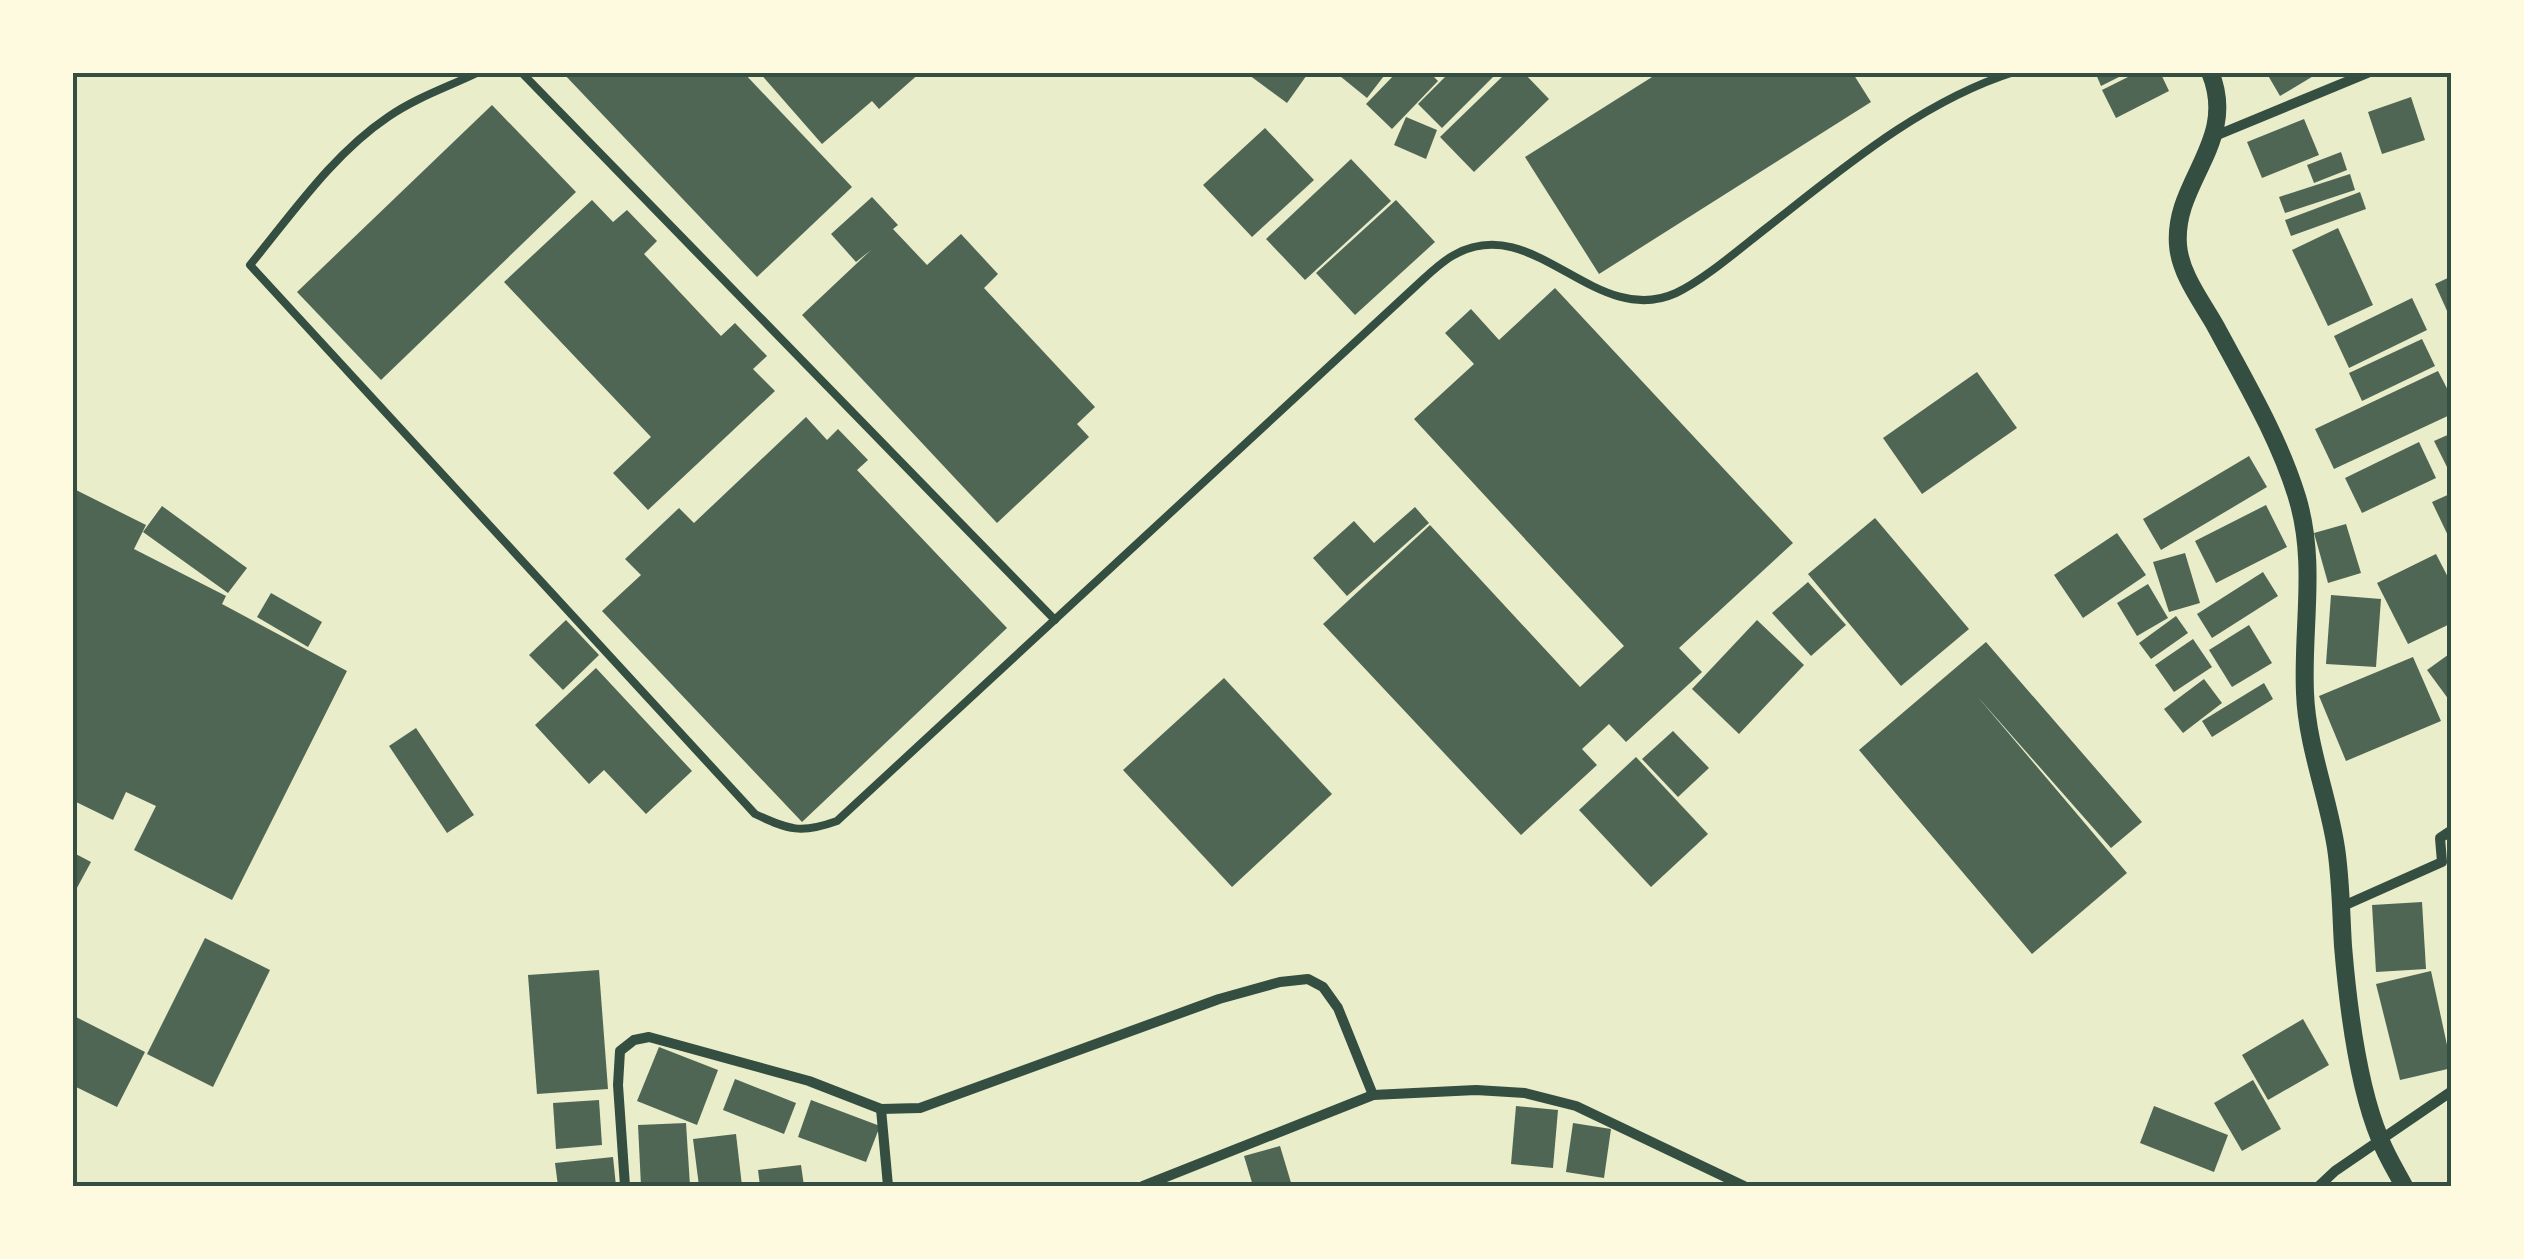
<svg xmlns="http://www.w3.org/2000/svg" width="2524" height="1259" viewBox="0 0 2524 1259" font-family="'Noto Sans',sans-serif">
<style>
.building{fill:#4f6655}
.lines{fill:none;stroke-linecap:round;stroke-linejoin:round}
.service{stroke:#344e41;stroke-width:8}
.minor{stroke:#344e41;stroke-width:10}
.tertiary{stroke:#344e41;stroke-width:18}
.neatline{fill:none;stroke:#344e41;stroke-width:4}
</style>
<rect width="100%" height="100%" fill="#e9edc9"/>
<!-- building -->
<g class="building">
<polygon points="562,72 743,72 852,187 757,277"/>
<polygon points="759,72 921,72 879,109 872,101 822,144"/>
<polygon points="1245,72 1309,72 1287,103"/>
<polygon points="1335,72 1387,72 1367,98"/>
<polygon points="1397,72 1429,72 1438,81 1392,129 1366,104"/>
<polygon points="1450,72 1492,72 1495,75 1442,128 1418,104"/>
<polygon points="1507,72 1523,72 1549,99 1474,172 1440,137"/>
<polygon points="1660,72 1852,72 1871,102 1599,274 1525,157"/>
<polygon points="2095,72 2129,72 2101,86"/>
<polygon points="2138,72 2160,72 2169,91 2116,118 2102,90"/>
<polygon points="2266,72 2320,72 2280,96"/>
<polygon points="2411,97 2425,140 2382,154 2368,112"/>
<polygon points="492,105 576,192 381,380 297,292"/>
<polygon points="1406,117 1437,130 1426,159 1394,145"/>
<polygon points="2304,119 2319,155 2262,178 2247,142"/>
<polygon points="1265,128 1314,180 1252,237 1203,185"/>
<polygon points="2341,152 2347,170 2314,183 2307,165"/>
<polygon points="1351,159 1391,201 1305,280 1266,239"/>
<polygon points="2350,174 2355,190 2285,213 2279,197"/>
<polygon points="2360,192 2366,209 2291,236 2285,220"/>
<polygon points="872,197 898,225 893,229 927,265 961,234 998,274 984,288 1095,407 1077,424 1089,437 997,523 802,315 871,250 856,262 831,234"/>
<polygon points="592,200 613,222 627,210 657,241 644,254 721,336 735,323 767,356 753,369 775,391 648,510 613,473 651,437 504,282"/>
<polygon points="1396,200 1435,242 1355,315 1316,273"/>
<polygon points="2338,228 2373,305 2328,326 2292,250"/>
<polygon points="2452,276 2452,311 2448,313 2435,284"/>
<polygon points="1555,288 1793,543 1679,648 1702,672 1626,742 1609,724 1582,749 1597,765 1521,835 1323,624 1430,525 1580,687 1624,646 1414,419 1474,364 1445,333 1471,309 1499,340"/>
<polygon points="2412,298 2427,330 2349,368 2334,336"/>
<polygon points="2422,339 2435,366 2362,401 2349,373"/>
<polygon points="2438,371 2452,398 2452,414 2334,469 2315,429"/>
<polygon points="1977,372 2017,428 1922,494 1883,438"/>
<polygon points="806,417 827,440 838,429 868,460 857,470 1007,628 802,822 602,611 641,575 625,559 679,508 694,523"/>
<polygon points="2452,433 2452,477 2434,441"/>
<polygon points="2419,442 2436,478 2362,513 2345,478"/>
<polygon points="2249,456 2267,487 2161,550 2143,519"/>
<polygon points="72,488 146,525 134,549 226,596 222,604 347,671 232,900 134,850 156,806 126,792 113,820 72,800"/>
<polygon points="2452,493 2452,544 2432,502"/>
<polygon points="2266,505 2287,547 2216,583 2195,541"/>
<polygon points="162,506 247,568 228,593 143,532"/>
<polygon points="1415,507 1429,523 1347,596 1313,558 1354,521 1374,543"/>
<polygon points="1875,518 1969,629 1901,686 1808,574"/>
<polygon points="2346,524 2361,573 2328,583 2314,533"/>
<polygon points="2117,533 2146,575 2083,618 2054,575"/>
<polygon points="2185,553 2200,603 2169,612 2153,562"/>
<polygon points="2436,554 2452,585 2452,623 2408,644 2377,583"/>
<polygon points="2263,572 2278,596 2212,638 2197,614"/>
<polygon points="1808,582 1846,625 1811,656 1772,613"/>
<polygon points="2148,584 2168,618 2137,636 2117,603"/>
<polygon points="271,593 322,622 308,647 257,617"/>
<polygon points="2331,595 2381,599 2376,667 2326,664"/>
<polygon points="2176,616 2188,633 2151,659 2139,643"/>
<polygon points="566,620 599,655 563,690 529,655"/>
<polygon points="1757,620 1804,665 1739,734 1692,689"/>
<polygon points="2249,625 2272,663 2232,687 2209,650"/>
<polygon points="2193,639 2212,667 2174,692 2155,665"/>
<polygon points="1986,642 2142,822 2111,848 1977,696 2127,873 2032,954 1859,750"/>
<polygon points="2452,652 2452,704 2427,670"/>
<polygon points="2413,657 2441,721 2346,761 2319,696"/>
<polygon points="596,668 692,771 646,814 604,770 589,784 535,725"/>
<polygon points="1224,678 1332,794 1232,887 1123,770"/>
<polygon points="2204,679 2222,703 2183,733 2164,709"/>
<polygon points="2264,683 2273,699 2212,737 2202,721"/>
<polygon points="416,728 474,815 447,833 389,746"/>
<polygon points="1673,731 1709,768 1678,797 1642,759"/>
<polygon points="1636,757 1708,834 1651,887 1579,810"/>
<polygon points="72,852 91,862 72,897"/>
<polygon points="2422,902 2426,969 2376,972 2372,905"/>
<polygon points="205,938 270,970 213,1087 147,1054"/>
<polygon points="599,970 608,1089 537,1094 528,975"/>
<polygon points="2431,971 2452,1068 2400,1080 2376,984"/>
<polygon points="72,1015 145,1052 117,1107 72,1085"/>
<polygon points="2303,1019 2329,1065 2268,1100 2242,1055"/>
<polygon points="659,1047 718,1070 697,1125 637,1101"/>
<polygon points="735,1079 796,1103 784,1134 723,1110"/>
<polygon points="2253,1080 2281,1129 2242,1151 2214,1103"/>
<polygon points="599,1100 602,1145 556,1149 553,1103"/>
<polygon points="811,1100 880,1126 866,1162 798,1137"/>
<polygon points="1516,1106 1558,1110 1553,1168 1511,1164"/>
<polygon points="2154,1106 2228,1135 2214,1172 2140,1143"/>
<polygon points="686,1123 690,1186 641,1186 638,1125"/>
<polygon points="1573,1123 1611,1129 1604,1178 1566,1172"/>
<polygon points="736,1134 742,1186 699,1186 693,1139"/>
<polygon points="1280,1146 1292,1186 1253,1186 1244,1156"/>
<polygon points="613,1157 616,1186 558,1186 555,1163"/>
<polygon points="801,1165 804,1186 760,1186 758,1170"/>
</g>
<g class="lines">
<!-- service -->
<g class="service">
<path d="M479 72C448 87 417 97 388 117 333 154 292 214 250 265L755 814C789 830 801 834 837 821L1418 284C1429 274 1441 262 1454 255 1534 210 1595 330 1676 293 1704 280 1743 246 1769 226 1843 168 1922 101 2014 72"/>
<polyline points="521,72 1055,620"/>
</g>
<!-- minor -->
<g class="minor">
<polyline points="2451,72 2452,73"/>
<polyline points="2215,136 2370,72"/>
<polyline points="2341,907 2442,862 2440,838 2452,830"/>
<polyline points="881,1109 888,1186"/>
<polyline points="625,1186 618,1085 620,1051 634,1040 649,1037 809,1081 881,1109 920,1108 1219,999 1280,982 1308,979 1323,987 1338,1008 1373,1095"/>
<polyline points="1143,1186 1373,1095 1476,1090 1525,1093 1576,1106 1744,1186"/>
<polyline points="2319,1186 2335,1171 2452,1091"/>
</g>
<!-- tertiary -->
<path class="tertiary" d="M2210 72C2239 142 2173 181 2178 245 2180 274 2202 302 2216 327 2245 381 2279 438 2297 497 2317 562 2302 627 2305 693 2307 746 2328 796 2336 848 2341 881 2341 914 2343 946 2348 1006 2357 1084 2380 1139 2386 1155 2396 1171 2404 1186"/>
</g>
<!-- border -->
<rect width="2524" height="1259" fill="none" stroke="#fefae0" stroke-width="150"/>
<rect x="75" y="75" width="2374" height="1109" class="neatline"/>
</svg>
